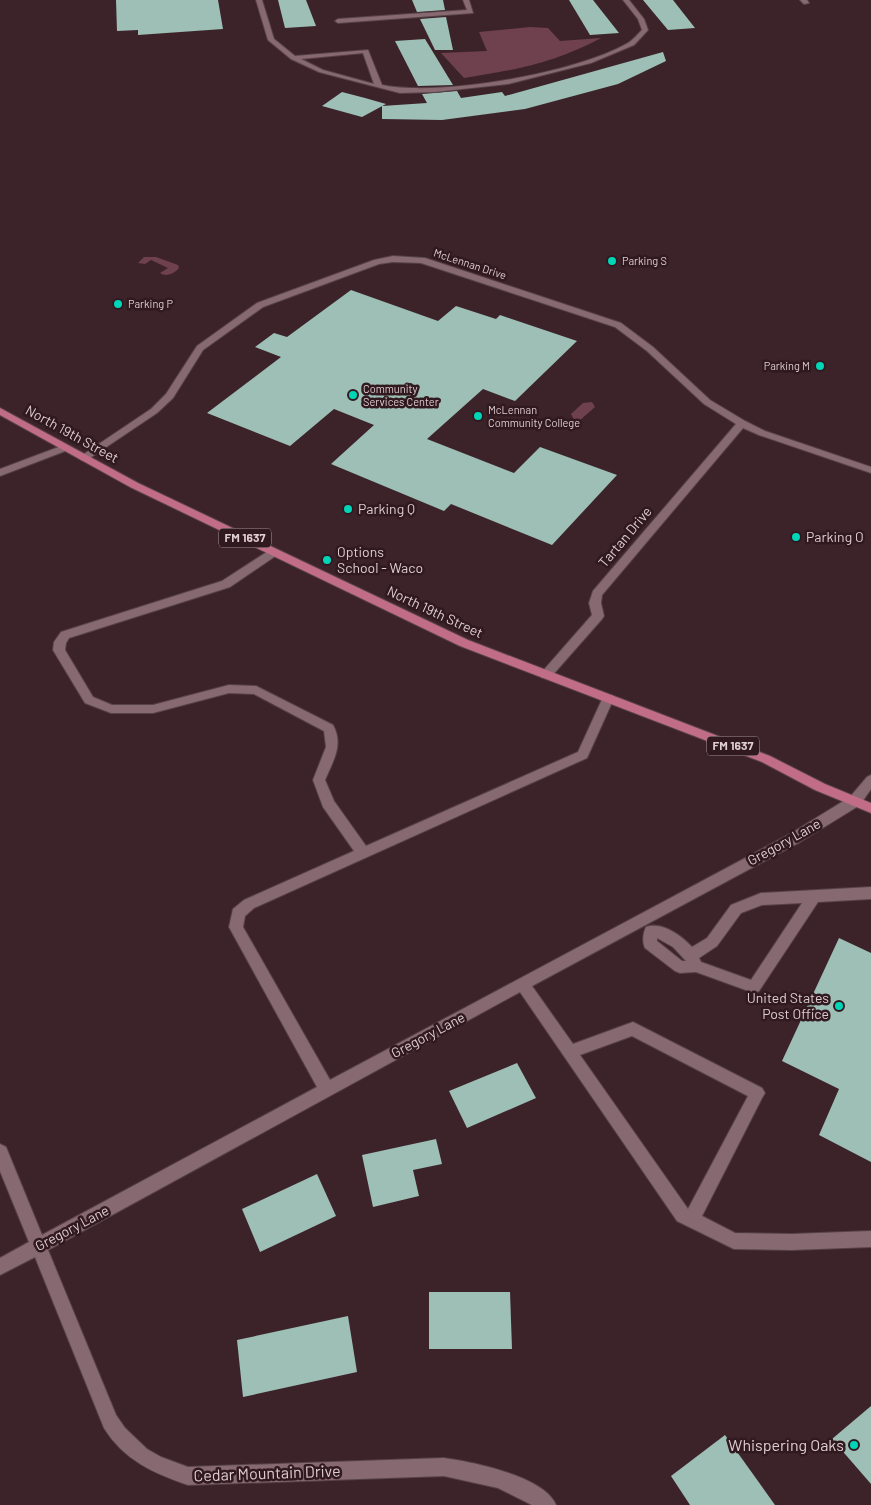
<svg xmlns="http://www.w3.org/2000/svg" width="871" height="1505" viewBox="0 0 871 1505" font-family="Barlow,sans-serif">
<style>
.green{fill:#6f414e}
.building{fill:#9dbfb6}
.lines{fill:none;stroke-linecap:round;stroke-linejoin:round}
.minor-casing{stroke:#574247;stroke-width:2}
.major-casing{stroke:#574247;stroke-width:2}
.minor{fill:#876971;fill-rule:evenodd}
.major{fill:#c26d87;fill-rule:evenodd}
.poi-dot{fill:#00d5b7;stroke:#311920;stroke-width:2}
.labels{text-anchor:middle;stroke-width:5;stroke-linejoin:round;paint-order:stroke}
.far-poi-label{font-size:11px;fill:#decdd1;stroke:#311920;text-anchor:start}
.far-street-label{font-size:11px;fill:#decdd1;stroke:#311920}
.shield{fill:#311920;stroke:#aa979c;stroke-width:1}
.shield-label{font-size:12px;font-weight:bold;fill:#decdd1}
.street-label{font-size:14px;fill:#decdd1;stroke:#311920}
.poi-label{font-size:14px;fill:#decdd1;stroke:#311920;text-anchor:start}
.near-poi-label{font-size:16px;fill:#decdd1;stroke:#311920;text-anchor:end}
.near-street-label{font-size:16px;fill:#decdd1;stroke:#311920}
</style>
<rect width="100%" height="100%" fill="#3c232a"/>
<!-- green -->
<g class="green">
<path d="M530 27 548 28 560 41 601 38C554 63 516 70 464 78L441 53 487 51 479 32Z"/>
<path d="M144 257H156L178 265 179 268C174 274 166 277 160 273L168 268 151 260 145 264 138 263Z"/>
<polygon points="592,402 595,407 579,421 574,420 571,414 583,403"/>
</g>
<!-- building -->
<g class="building">
<polygon points="116,0 218,0 223,29 138,35 138,30 117,31"/>
<polygon points="278,0 306,0 316,26 285,28"/>
<polygon points="412,0 443,0 445,10 417,12"/>
<polygon points="569,0 593,0 619,33 590,35"/>
<polygon points="643,0 673,0 695,28 668,30"/>
<polygon points="446,17 453,50 435,50 420,19"/>
<polygon points="425,39 453,85 418,86 395,41"/>
<polygon points="663,52 666,61 618,84 525,109 442,120 382,119 382,106 427,103 422,94 457,91 461,98 502,92 505,96"/>
<polygon points="342,92 365,98 386,104 362,117 322,106"/>
<polygon points="351,290 438,321 456,306 496,319 500,315 577,341 515,401 483,389 427,439 514,473 540,447 617,475 552,545 451,504 444,511 331,464 374,425 334,409 290,446 207,413 281,357 255,347 274,333 287,337"/>
<polygon points="839,938 871,953 871,1162 819,1135 839,1089 782,1061"/>
<polygon points="517,1063 536,1098 467,1128 449,1091"/>
<polygon points="436,1139 442,1164 413,1170 419,1196 373,1207 362,1155"/>
<polygon points="317,1174 336,1216 260,1252 242,1209"/>
<polygon points="429,1292 510,1292 512,1349 429,1349"/>
<polygon points="348,1316 357,1372 243,1397 237,1340"/>
<polygon points="871,1406 871,1484 832,1439"/>
<polygon points="725,1435 775,1505 690,1505 671,1476"/>
</g>
<g class="lines">
<defs>
<g id="minor">
<path d="M256 0H262L274 39 295 56 368 50 382 85C441 97 576 73 628 43 633 40 638 34 642 30L638 19 623 0H629L644 19 648 30 634 45 591 63 508 84 435 92 400 93 319 72 291 59 268 40ZM363 53 374 84 323 70 301 59Z"/>
<polygon points="463,0 469,0 473,13 338,23 335,21 338,19 467,10"/>
<polygon points="800,0 807,0 809,3 804,4"/>
<polygon points="393,256 425,258 621,323 653,347 710,400 745,421 765,431 871,467 871,473 759,435 743,428 602,595 601,603 604,616 602,619 550,678 542,678 540,675 542,672 592,615 589,603 593,591 736,424 704,404 647,351 615,327 421,263 393,262 379,264 263,307 203,350 173,398 157,413 87,460 83,461 78,458 151,409 166,394 197,346 257,303 374,260"/>
<polygon points="64,445 68,446 68,450 0,476 0,469"/>
<path d="M273 548 278 552 277 555 230 587 69 638 66 643 65 650 93 697 112 705H153L229 685 256 686 333 725C344 745 333 761 325 780L334 801 366 846 578 752 604 695H612L614 698 587 758 254 908 245 916 243 927 330 1080 790 834 850 797 867 777 871 775V789L860 805 800 842 532 986 573 1044 633 1022 762 1088 765 1093 762 1098 702 1216 735 1233 792 1234 871 1231V1247L792 1250 734 1249 677 1221 520 992 48 1250 116 1415 125 1428 147 1449 161 1457 188 1467 444 1458C472 1462 544 1476 556 1505H532L498 1488 444 1476 188 1485C153 1473 124 1460 104 1428L35 1257 0 1275V1258L29 1242 0 1171V1144L6 1147 42 1235 317 1087 229 927 233 909 244 900 354 851 323 807 313 780 326 747 324 731 254 694 229 693 153 713H111L85 703 53 650 54 642 61 632 222 581ZM632 1036 748 1096 688 1209 580 1055Z"/>
<path d="M871 887V899L818 902 759 991 754 993 696 972 680 973 675 971 645 948C642 942 643 933 646 927 662 921 682 936 692 947L707 938 731 905 761 893ZM802 903 751 980 701 962 699 958 717 946 741 913 762 905ZM657 938 673 947 686 961H682L657 941Z"/>
</g>
<polygon id="major" points="0,408 138,483 468,640 770,756 825,784 871,803 871,813 815,790 762,762 460,646 130,487 0,415"/>
</defs>
<!-- minor casing -->
<use href="#minor" class="minor-casing"/>
<!-- major casing -->
<use href="#major" class="major-casing"/>
<!-- minor -->
<use href="#minor" class="minor"/>
<!-- major -->
<use href="#major" class="major"/>
</g>
<!-- markers -->
<g class="poi-dot">
<circle cx="612" cy="261" r="5"/>
<circle cx="118" cy="304" r="5"/>
<circle cx="820" cy="366" r="5"/>
<circle cx="353" cy="395" r="5"/>
<circle cx="478" cy="416" r="5"/>
<circle cx="348" cy="509" r="5"/>
<circle cx="796" cy="537" r="5"/>
<circle cx="327" cy="560" r="5"/>
<circle cx="839" cy="1006" r="5"/>
<circle cx="854" cy="1445" r="5"/>
</g>
<g class="labels">
<!-- far-poi labels -->
<g class="far-poi-label">
<text x="622" y="265">Parking S</text>
<text x="128" y="308">Parking P</text>
<text x="810" y="370" text-anchor="end">Parking M</text>
<text x="363" y="393">Community<tspan x="363" dy="13">Services Center</tspan></text>
<text x="488" y="414">McLennan<tspan x="488" dy="13">Community College</tspan></text>
</g>
<!-- far-street labels -->
<g class="far-street-label">
<text transform="translate(470 264) rotate(18)" y="4">McLennan Drive</text>
</g>
<!-- shield labels -->
<g class="shield">
<rect x="219" y="528.5" width="52" height="19" rx="4"/>
<rect x="707" y="736.5" width="52" height="19" rx="4"/>
</g>
<g class="shield-label">
<text x="245" y="542">FM 1637</text>
<text x="733" y="750">FM 1637</text>
</g>
<!-- street labels -->
<g class="street-label">
<text transform="translate(72 434) rotate(29)" y="5">North 19th Street</text>
<text transform="translate(625 537) rotate(-50)" y="5">Tartan Drive</text>
<text transform="translate(435 612) rotate(25)" y="5">North 19th Street</text>
<text transform="translate(784 842) rotate(-29)" y="5">Gregory Lane</text>
<text transform="translate(428 1035) rotate(-28)" y="5">Gregory Lane</text>
<text transform="translate(72 1228) rotate(-28)" y="5">Gregory Lane</text>
</g>
<!-- poi labels -->
<g class="poi-label">
<text x="358" y="514">Parking Q</text>
<text x="806" y="542">Parking O</text>
<text x="337" y="557">Options<tspan x="337" dy="16">School - Waco</tspan></text>
<text x="829" y="1003" text-anchor="end">United States<tspan x="829" dy="16">Post Office</tspan></text>
</g>
<!-- near-poi labels -->
<g class="near-poi-label">
<text x="844" y="1451">Whispering Oaks</text>
</g>
<!-- near-street labels -->
<g class="near-street-label">
<text transform="translate(267 1473) rotate(-2)" y="6">Cedar Mountain Drive</text>
</g>
</g>
</svg>
